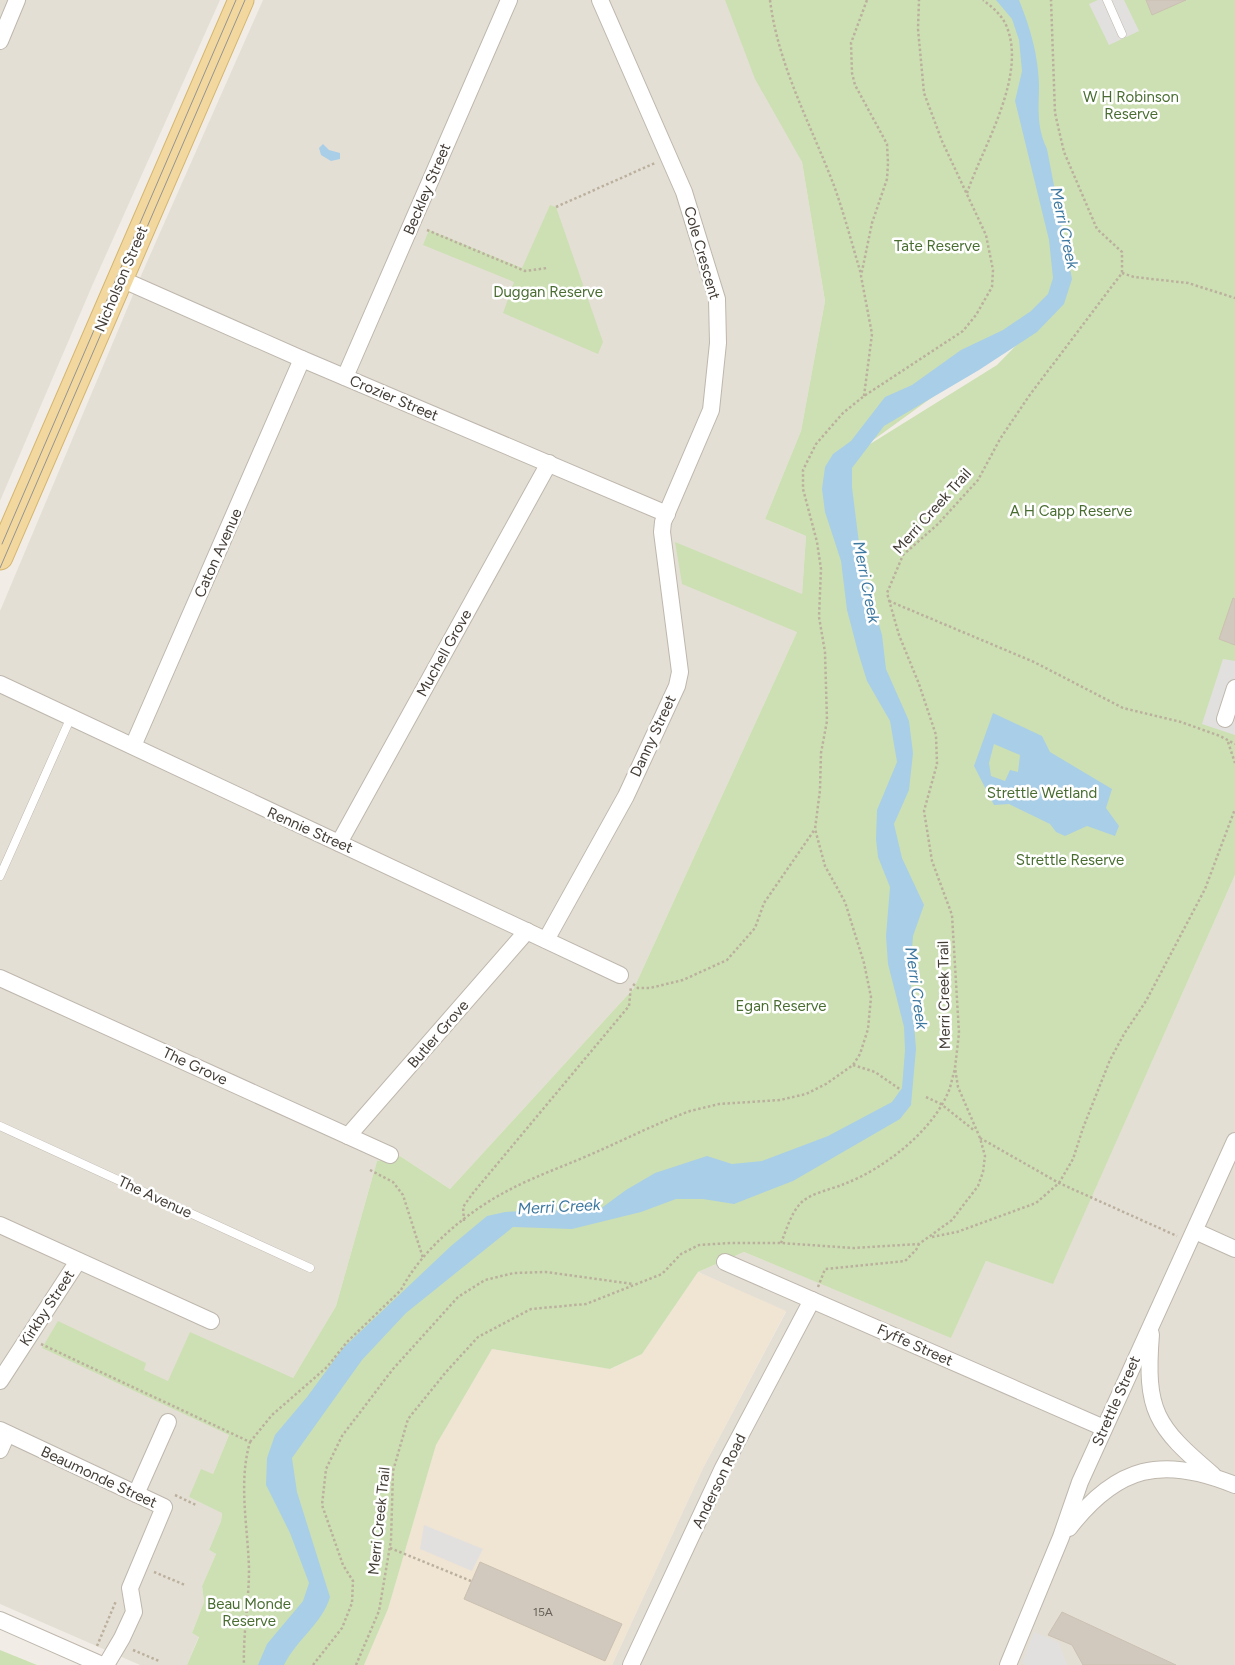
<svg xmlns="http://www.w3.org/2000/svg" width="1235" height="1665" viewBox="0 0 1235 1665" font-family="Figtree,sans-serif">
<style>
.residential{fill:#e4dfd5}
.commercial{fill:#f0e4d3}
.green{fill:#cde0b3;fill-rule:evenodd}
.parking{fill:#e2e0de}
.water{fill:#a9cee7;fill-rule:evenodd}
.building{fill:#d1c9bd;stroke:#cbc0b1}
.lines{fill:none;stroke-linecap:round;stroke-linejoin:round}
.service-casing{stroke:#beb7ad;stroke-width:9}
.minor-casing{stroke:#beb7ad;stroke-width:18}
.primary-casing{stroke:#d4b570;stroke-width:27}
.path{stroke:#bbb09d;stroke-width:2.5;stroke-dasharray:2.5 2.5;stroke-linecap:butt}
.service{stroke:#fff;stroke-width:8}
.minor{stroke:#fff;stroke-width:16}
.primary{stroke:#f2d89e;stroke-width:25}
.tram{stroke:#949494;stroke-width:1}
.labels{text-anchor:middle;stroke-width:5;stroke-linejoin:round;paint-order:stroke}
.number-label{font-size:12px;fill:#666058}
.park-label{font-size:15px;fill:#496d31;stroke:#fff}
.street-label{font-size:15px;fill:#433d36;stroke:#fff}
.water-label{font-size:16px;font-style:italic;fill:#3d78a1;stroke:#fff}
</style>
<rect width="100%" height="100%" fill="#f1ede6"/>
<!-- residential -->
<g class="residential">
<polygon points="0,0 220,0 92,286 0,501"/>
<polygon points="263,0 730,0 802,162 825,301 801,431 765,519 806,536 802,595 797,632 634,988 450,1189 400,1156 377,1161 336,1306 293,1378 229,1435 213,1474 189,1497 222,1512 221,1521 209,1550 216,1554 202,1586 204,1602 192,1633 199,1636 187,1665 140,1665 0,1604 0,611 143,271"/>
<polygon points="1235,875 1235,1665 612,1665 703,1468 786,1312 698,1272 744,1252 951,1337 986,1261 1053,1283"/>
</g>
<!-- commercial -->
<polygon class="commercial" points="698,1272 786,1311 703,1468 612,1665 364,1665 388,1609 436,1445 492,1349 611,1369 642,1354"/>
<!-- green -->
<g class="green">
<path d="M725 0H1235V875L1053 1284 986 1261 951 1338 744 1252 698 1272 642 1354 610 1369 492 1349 436 1445 388 1609 364 1665H187L199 1637 192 1633 204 1602 202 1586 216 1554 209 1550 221 1521 222 1513 189 1497 201 1469 213 1474 229 1435 42 1348 58 1321 146 1363 144 1370 168 1381 190 1332 293 1378 336 1306 377 1161 400 1156 450 1189 634 988 797 632 682 584 675 542 802 594 806 536 765 519 801 431 825 301 802 162 755 79ZM1047 314 997 365 854 454Z"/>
<polygon points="550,205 556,207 603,342 598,354 503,313 514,282 423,245 429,230 522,268"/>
<polygon points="0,1650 37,1665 0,1665"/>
</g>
<!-- parking -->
<g class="parking">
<polygon points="1098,0 1124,0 1139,31 1109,45 1089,4"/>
<polygon points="1223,659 1235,661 1235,735 1202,724"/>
<polygon points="424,1525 483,1549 472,1571 420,1549"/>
<polygon points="1034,1632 1058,1642 1067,1665 1027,1665 1022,1663"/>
</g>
<!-- water -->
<g class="water">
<path d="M996 0H1019C1030 27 1038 54 1039 84 1039 108 1036 126 1047 149L1072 279 1064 304 1037 332 979 370 884 426 852 468V487L862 567 882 635 886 669 909 721 913 753 909 790 894 824 902 858 924 905 913 936 910 974 916 1049 911 1105 900 1119 793 1181 734 1204 703 1199H676L641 1212 572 1229 513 1227 406 1313 362 1360 292 1458 297 1492 330 1597C322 1624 296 1640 284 1665H258L267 1644 303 1601 309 1583 290 1533 266 1485 267 1458 275 1435 307 1397 343 1348 451 1246 487 1216 505 1212 549 1210 596 1212 626 1190 655 1173 707 1156 732 1164 762 1161 828 1136 892 1102 902 1088 905 1050 904 1027 888 964 886 936 890 887 878 857 876 839 877 810 897 762 890 721 867 681 858 652 847 610 841 561 825 512 822 489 825 467 833 454 851 441 885 397 912 385 961 350 1003 330 1031 311 1048 294 1053 278 1049 240 1015 101 1022 71 1019 40 1012 19Z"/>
<polygon points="323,144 329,150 340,153 340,159 331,161 321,155 319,148"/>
<path d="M993 713 1042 736 1050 752 1112 789 1106 808 1119 826 1115 836 1087 826 1065 836 1056 832 1050 824 1009 804 994 805 974 766ZM994 744 1020 755 1018 772 1010 770 1005 781 991 776 989 763Z"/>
</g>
<!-- building -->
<g class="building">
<polygon points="1146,0 1186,0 1152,15"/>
<polygon points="1233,598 1235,599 1235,645 1219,639"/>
<polygon points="480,1562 622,1624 605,1661 464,1599"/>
<polygon points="1062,1612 1176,1665 1083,1665 1072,1645 1048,1635"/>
</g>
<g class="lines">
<defs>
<g id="service">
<polyline points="1107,0 1122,34"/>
<polyline points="0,876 71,717"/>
<polyline points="0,1126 310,1268"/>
</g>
<g id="minor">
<polyline points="0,41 17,0"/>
<polyline points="121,279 302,359 667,514"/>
<polyline points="345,377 509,0"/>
<polyline points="0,684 620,975"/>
<polyline points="1225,719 1235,688"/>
<polyline points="133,746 302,359"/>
<polyline points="339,843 549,463"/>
<polyline points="546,940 626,796 677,686 680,672 662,532 663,522 711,410 718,343 717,299 684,192 600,0"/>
<polyline points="0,978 390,1155"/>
<polyline points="348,1136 527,931"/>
<polyline points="0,1225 211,1321"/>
<polyline points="1195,1231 1235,1249"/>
<polyline points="725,1262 1104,1428"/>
<path d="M1151 1334C1145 1411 1155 1426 1213 1475"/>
<polyline points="0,1381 78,1261"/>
<polyline points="0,1430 164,1507 130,1588 134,1612 122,1638 106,1665"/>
<polyline points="0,1450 7,1434"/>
<polyline points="136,1494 168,1422"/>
<path d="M1069 1528C1117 1466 1162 1455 1235 1485"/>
<polyline points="0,1620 102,1665"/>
<polyline points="631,1665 723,1468 812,1300"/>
<polyline points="1008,1665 1061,1537 1080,1482 1235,1141"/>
</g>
<polyline id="primary" points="0,557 241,0"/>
</defs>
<!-- service casing -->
<use href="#service" class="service-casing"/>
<!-- minor casing -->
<use href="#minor" class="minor-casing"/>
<!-- primary casing -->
<use href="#primary" class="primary-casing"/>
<!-- path -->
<g class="path">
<path d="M770 0C778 65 810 123 833 183 844 213 852 244 861 274"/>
<path d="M967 193C983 146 1028 75 1006 25 1001 14 992 7 983 0"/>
<polyline points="556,207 655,163"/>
<polyline points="427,230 525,271 547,268"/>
<polyline points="1122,273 1134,277 1188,283 1235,298"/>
<polyline points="864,396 872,334 861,276 872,223 887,179 888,163 887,144 855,85 852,73 851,43 867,0"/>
<polyline points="889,601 1034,662 1123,708 1181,722 1220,736 1235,744"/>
<polyline points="1228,742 1235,763"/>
<polyline points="633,984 638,988 650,988 683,980 727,960 755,928 764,903 815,829"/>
<polyline points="853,1065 875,1072 901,1090"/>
<polyline points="926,1097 941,1104 975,1131"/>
<polyline points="980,1138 1059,1183 1177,1236"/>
<polyline points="370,1170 393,1182 403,1195 423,1258"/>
<polyline points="464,1221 463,1207 473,1193 629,1006 631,986"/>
<polyline points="932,1237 957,1232 1036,1203 1059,1183 1073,1159 1083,1128 1110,1060 1124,1034 1146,1001 1205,889 1235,809"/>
<path d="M781 1243C786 1231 790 1216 799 1205 809 1193 830 1190 844 1184 882 1170 930 1133 947 1095 951 1087 952 1078 955 1069"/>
<polyline points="818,1287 825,1269 905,1261 916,1250 919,1244"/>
<path d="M41 1344 250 1442C238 1483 248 1527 249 1569 249 1601 243 1633 244 1665"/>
<path d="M250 1442 272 1415 327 1367 347 1342 401 1290C422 1249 468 1211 509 1190 537 1175 573 1163 603 1149 632 1136 660 1122 690 1111L719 1104 780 1100 806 1094 826 1084 853 1065 860 1054 868 1029 871 997 864 963 845 902 825 866 815 829 820 790 821 753 827 721 825 652 819 617 821 569 817 542 803 489V470L816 444 843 413 864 396 963 331 976 315 992 287 993 270 986 235 942 141 924 93 918 29 919 0"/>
<polyline points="175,1495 196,1505"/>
<polyline points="390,1548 471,1581"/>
<polyline points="154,1572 185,1585"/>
<polyline points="97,1646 116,1601"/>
<polyline points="133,1650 159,1661"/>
<polyline points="313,1665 342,1628 352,1603 353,1581 343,1565 322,1505 326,1469 342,1436 393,1369 458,1297 485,1280 514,1273 546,1272 633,1284"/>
<polyline points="356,1665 379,1611 391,1540 393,1471 408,1419 446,1372 478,1337 531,1309 586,1304 662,1274 681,1254 699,1245 730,1243 781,1243 853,1248 919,1244 952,1220 978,1186 983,1172 985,1156 980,1138 958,1087 955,1068 959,1033 952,915 932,861 924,811 937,764 936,735 919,684 899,635 887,593 903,555 938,524 978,480 1000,439 1029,396 1122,273 1122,252 1097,229 1064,152 1055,113 1051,0"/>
</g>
<!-- service -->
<use href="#service" class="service"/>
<!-- minor -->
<use href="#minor" class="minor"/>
<!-- primary -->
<use href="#primary" class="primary"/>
<!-- tram -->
<g class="tram">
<polyline points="2,544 236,0"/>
<polyline points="0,568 245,0"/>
</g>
</g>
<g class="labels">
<!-- number labels -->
<g class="number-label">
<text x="543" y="1616">15A</text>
</g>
<!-- park labels -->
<g class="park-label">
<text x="1131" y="102">W H Robinson<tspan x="1131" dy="17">Reserve</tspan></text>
<text x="937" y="251">Tate Reserve</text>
<text x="548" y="297">Duggan Reserve</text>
<text x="1071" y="516">A H Capp Reserve</text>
<text x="1042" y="798">Strettle Wetland</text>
<text x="1070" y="865">Strettle Reserve</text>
<text x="781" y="1011">Egan Reserve</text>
<text x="249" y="1609">Beau Monde<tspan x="249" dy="17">Reserve</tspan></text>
</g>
<!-- street labels -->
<g class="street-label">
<text transform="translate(427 189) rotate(-67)" y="5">Beckley Street</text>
<text transform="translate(702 253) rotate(74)" y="5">Cole Crescent</text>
<text transform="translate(121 279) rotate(-67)" y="5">Nicholson Street</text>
<text transform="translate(394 398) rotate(23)" y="5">Crozier Street</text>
<text transform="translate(932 511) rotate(-48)" y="5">Merri Creek Trail</text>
<text transform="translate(218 553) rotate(-66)" y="5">Caton Avenue</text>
<text transform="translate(444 653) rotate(-61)" y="5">Muchell Grove</text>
<text transform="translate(653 736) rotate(-65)" y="5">Danny Street</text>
<text transform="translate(310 830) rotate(24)" y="5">Rennie Street</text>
<text transform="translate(944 995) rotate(-91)" y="5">Merri Creek Trail</text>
<text transform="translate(438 1034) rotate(-49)" y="5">Butler Grove</text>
<text transform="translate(195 1066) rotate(25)" y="5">The Grove</text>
<text transform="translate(155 1197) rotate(25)" y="5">The Avenue</text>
<text transform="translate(47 1308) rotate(-57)" y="5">Kirkby Street</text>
<text transform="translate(915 1345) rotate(24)" y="5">Fyffe Street</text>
<text transform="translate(1116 1401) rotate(-66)" y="5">Strettle Street</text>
<text transform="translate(99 1477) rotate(25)" y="5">Beaumonde Street</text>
<text transform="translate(719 1481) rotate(-64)" y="5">Anderson Road</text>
<text transform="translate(379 1521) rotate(-84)" y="5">Merri Creek Trail</text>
</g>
<!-- water labels -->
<g class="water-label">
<text transform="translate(1065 228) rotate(78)" y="6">Merri Creek</text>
<text transform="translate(867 582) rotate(79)" y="6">Merri Creek</text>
<text transform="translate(917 988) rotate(82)" y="6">Merri Creek</text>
<text transform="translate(559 1206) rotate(-3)" y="6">Merri Creek</text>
</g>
</g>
</svg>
